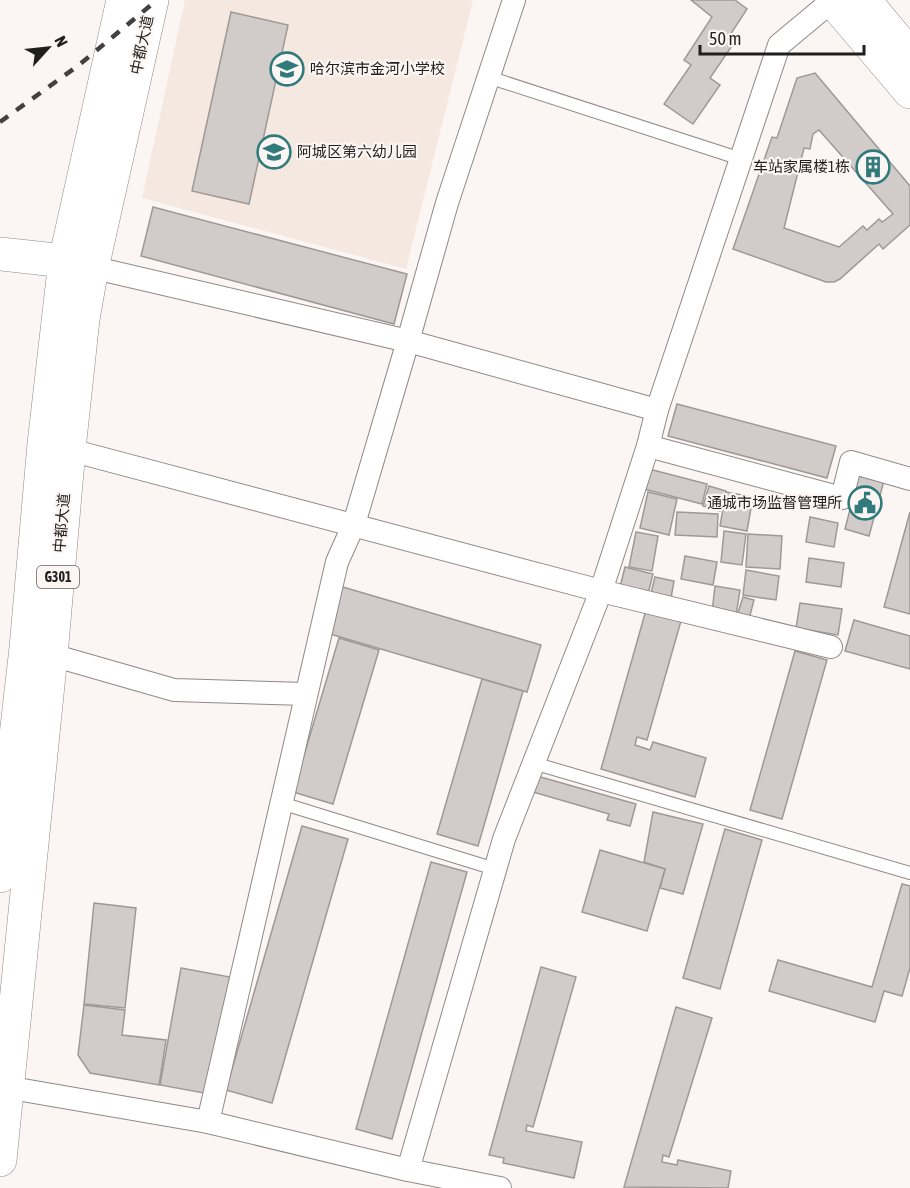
<svg xmlns="http://www.w3.org/2000/svg" width="910" height="1188" viewBox="0 0 910 1188" font-family="'Asap Condensed','Noto Sans SC',sans-serif">
<style>
.built{fill:#f5e8e0}
.building{fill:#d1ccc9;stroke:#9e9996;stroke-width:1.5;fill-rule:evenodd}
.lines{fill:none;stroke-linecap:round;stroke-linejoin:round}
.lane-casing{stroke:#8f8a88;stroke-width:14}
.street-casing{stroke:#8f8a88;stroke-width:24}
.secondary-casing{stroke:#8f8a88;stroke-width:34}
.highway-casing{stroke:#8f8a88;stroke-width:34}
.lane{stroke:#fff;stroke-width:12}
.street{stroke:#fff;stroke-width:22}
.secondary{stroke:#fff;stroke-width:33}
.highway{stroke:#fff;stroke-width:33}
.rail{stroke:#43413f;stroke-width:4.5;stroke-dasharray:10 10;stroke-linecap:butt}
.labels{text-anchor:middle;stroke-width:4.5;stroke-linejoin:round;paint-order:stroke}
.shield{fill:#fbf6f3;stroke:#62605e;stroke-width:1.5}
.shield-label{font-size:14px;font-weight:bold;fill:#211f1e}
.street-label{font-size:15px;fill:#211f1e;stroke:#fbf6f3}
.poi-label{font-size:15px;fill:#211f1e;stroke:#fbf6f3;text-anchor:start}
</style>
<rect width="100%" height="100%" fill="#fbf6f3"/>
<!-- built -->
<polygon class="built" points="185,0 473,0 406,269 142,198"/>
<!-- building -->
<g class="building">
<polygon points="691,0 735,0 747,9 730,35 736,40 710,78 720,85 693,124 664,104 691,65 684,60 712,17"/>
<polygon points="231,12 288,25 249,204 192,191"/>
<path d="M815 73 910 186V225L883 249 879 244 840 279 834 282H826L733 249 772 137 777 138 797 78ZM819 130 893 214 882 222 879 219 867 230 863 226 839 247 784 228 804 148 810 149 813 134Z"/>
<polygon points="153,207 407,274 394,324 141,256"/>
<polygon points="677,404 836,446 827,478 668,436"/>
<polygon points="649,469 707,484 702,504 644,489"/>
<polygon points="860,470 885,477 869,536 845,529"/>
<polygon points="709,486 726,491 720,511 703,506"/>
<polygon points="648,492 677,499 669,535 640,528"/>
<polygon points="726,492 753,497 747,531 720,526"/>
<polygon points="677,512 718,514 717,537 675,535"/>
<polygon points="910,512 910,614 884,607"/>
<polygon points="810,517 838,523 834,547 806,542"/>
<polygon points="724,531 746,534 742,565 721,562"/>
<polygon points="636,532 658,536 652,571 629,567"/>
<polygon points="748,534 782,536 780,569 746,567"/>
<polygon points="685,556 717,562 713,585 681,579"/>
<polygon points="809,558 844,563 841,587 806,582"/>
<polygon points="625,567 653,574 648,594 620,587"/>
<polygon points="746,570 779,576 776,600 743,595"/>
<polygon points="655,577 674,581 671,598 651,593"/>
<polygon points="336,585 541,645 527,692 323,632"/>
<polygon points="715,586 740,590 736,615 712,612"/>
<polygon points="743,597 754,600 749,619 737,616"/>
<polygon points="800,603 842,609 838,635 796,628"/>
<polygon points="646,610 681,621 647,740 637,737 635,745 650,750 653,742 706,758 695,797 601,769"/>
<polygon points="854,620 910,636 910,669 845,651"/>
<polygon points="339,638 379,650 333,804 293,792"/>
<polygon points="795,651 827,660 782,819 750,810"/>
<polygon points="482,679 523,691 478,846 437,834"/>
<polygon points="537,776 636,804 630,826 607,820 609,814 533,792"/>
<polygon points="653,812 703,824 683,894 660,888 665,869 644,862"/>
<polygon points="302,826 348,839 272,1103 226,1090"/>
<polygon points="725,829 762,840 720,989 683,978"/>
<polygon points="600,850 665,869 647,931 582,912"/>
<polygon points="431,862 467,872 392,1139 356,1129"/>
<polygon points="902,884 910,886 910,968 902,996 884,991 875,1022 769,991 778,960 872,987"/>
<polygon points="94,903 136,908 125,1008 84,1004"/>
<polygon points="541,967 576,977 533,1127 527,1125 526,1131 582,1142 574,1178 503,1163 504,1158 489,1155"/>
<polygon points="181,968 230,977 209,1094 160,1085"/>
<polygon points="84,1005 125,1010 122,1035 166,1040 159,1085 90,1073 78,1055"/>
<polygon points="676,1007 712,1018 669,1157 663,1155 662,1162 677,1165 678,1160 731,1171 728,1188 624,1187"/>
</g>
<g class="lines">
<defs>
<g id="lane">
<polyline points="488,77 741,159"/>
<polyline points="533,763 910,873"/>
<polyline points="281,803 495,869"/>
</g>
<g id="street">
<polyline points="78,264 408,341 657,410"/>
<polyline points="55,446 601,591 831,647"/>
<polyline points="648,446 842,498 851,462 910,479"/>
<polyline points="38,651 174,690 306,694"/>
<polyline points="0,1086 208,1122 408,1170 500,1188"/>
<polyline points="208,1122 337,562 354,524 408,341 447,203 514,0"/>
<polyline points="408,1170 504,839 601,591 648,446 657,410 779,45 833,0"/>
</g>
<g id="secondary">
<polyline points="832,0 910,92"/>
<polyline points="864,0 910,55"/>
<polyline points="0,254 65,261"/>
</g>
<g id="highway">
<polyline points="0,876 26,648 44,444 65,261 123,0"/>
<polyline points="0,1160 51,655 69,449 83,319 92,268 152,0"/>
</g>
</defs>
<!-- lane casing -->
<use href="#lane" class="lane-casing"/>
<!-- street casing -->
<use href="#street" class="street-casing"/>
<!-- secondary casing -->
<use href="#secondary" class="secondary-casing"/>
<!-- highway casing -->
<use href="#highway" class="highway-casing"/>
<!-- lane -->
<use href="#lane" class="lane"/>
<!-- street -->
<use href="#street" class="street"/>
<!-- secondary -->
<use href="#secondary" class="secondary"/>
<!-- highway -->
<use href="#highway" class="highway"/>
<!-- rail -->
<polyline class="rail" points="0,122 79,65 157,0"/>
</g>
<!-- icons -->
<defs>
<symbol id="school-ring" viewBox="-11 -11 22 22"><circle r="9.5" fill="#fbf6f3" stroke="#317a7b" stroke-width="1.5"/><path d="M0-5L7-2L0 1L-7-2ZM-4 1L0 2.5L4 1V4Q0 6-4 4Z" fill="#317a7b"/></symbol>
<symbol id="building-ring" viewBox="-11 -11 22 22"><circle r="9.5" fill="#fbf6f3" stroke="#317a7b" stroke-width="1.5"/><path d="M-4-6H4V6H1V3H-1V6H-4ZM-2.5-4.3h1.7v1.8h-1.7ZM.8-4.3h1.7v1.8H.8ZM-2.5-1h1.7V.8h-1.7ZM.8-1h1.7V.8H.8Z" fill="#317a7b"/></symbol>
<symbol id="civic-ring" viewBox="-11 -11 22 22"><circle r="9.5" fill="#fbf6f3" stroke="#317a7b" stroke-width="1.5"/><path d="M-.6-6.5H3V-4.5H.6V-3L4-1V1h2V6H-6V1h2V-1L-.6-3ZM-1.2 2.5V6h2.4V2.5Z" fill="#317a7b"/></symbol>
</defs>
<g fill-rule="evenodd">
<use href="#school-ring" x="268" y="50" width="38" height="38"/>
<use href="#school-ring" x="255" y="133" width="38" height="38"/>
<use href="#building-ring" x="854" y="148" width="38" height="38"/>
<use href="#civic-ring" x="846" y="484" width="38" height="38"/>
</g>
<g class="labels">
<!-- shield labels -->
<rect class="shield" x="37" y="566" width="42" height="22" rx="4.5"/>
<g class="shield-label">
<text x="58" y="582">G301</text>
</g>
<!-- street labels -->
<g class="street-label">
<text transform="translate(142 45) rotate(-78)" y="5">中都大道</text>
<text transform="translate(62 523) rotate(-85)" y="5">中都大道</text>
</g>
<!-- poi labels -->
<g class="poi-label">
<text x="310" y="74">哈尔滨市金河小学校</text>
<text x="297" y="157">阿城区第六幼儿园</text>
<text x="850" y="172" text-anchor="end">车站家属楼1栋</text>
<text x="842" y="508" text-anchor="end">通城市场监督管理所</text>
</g>
</g>
<!-- north arrow -->
<g transform="translate(48 48) rotate(63)" stroke="#fbf6f3" stroke-width="4.5" paint-order="stroke">
<path d="M0-4.5L10 22L0 15L-10 22Z" fill="#211f1e"/>
<text y="-9" font-size="16" font-weight="bold" text-anchor="middle" fill="#211f1e">N</text>
</g>
<!-- scale -->
<path d="M700 45v9h164v-9" fill="none" stroke="#211f1e" stroke-width="3"/>
<text x="709" y="45" font-size="18" fill="#211f1e" stroke="#fbf6f3" stroke-width="4.5" paint-order="stroke">50 m</text>
</svg>
